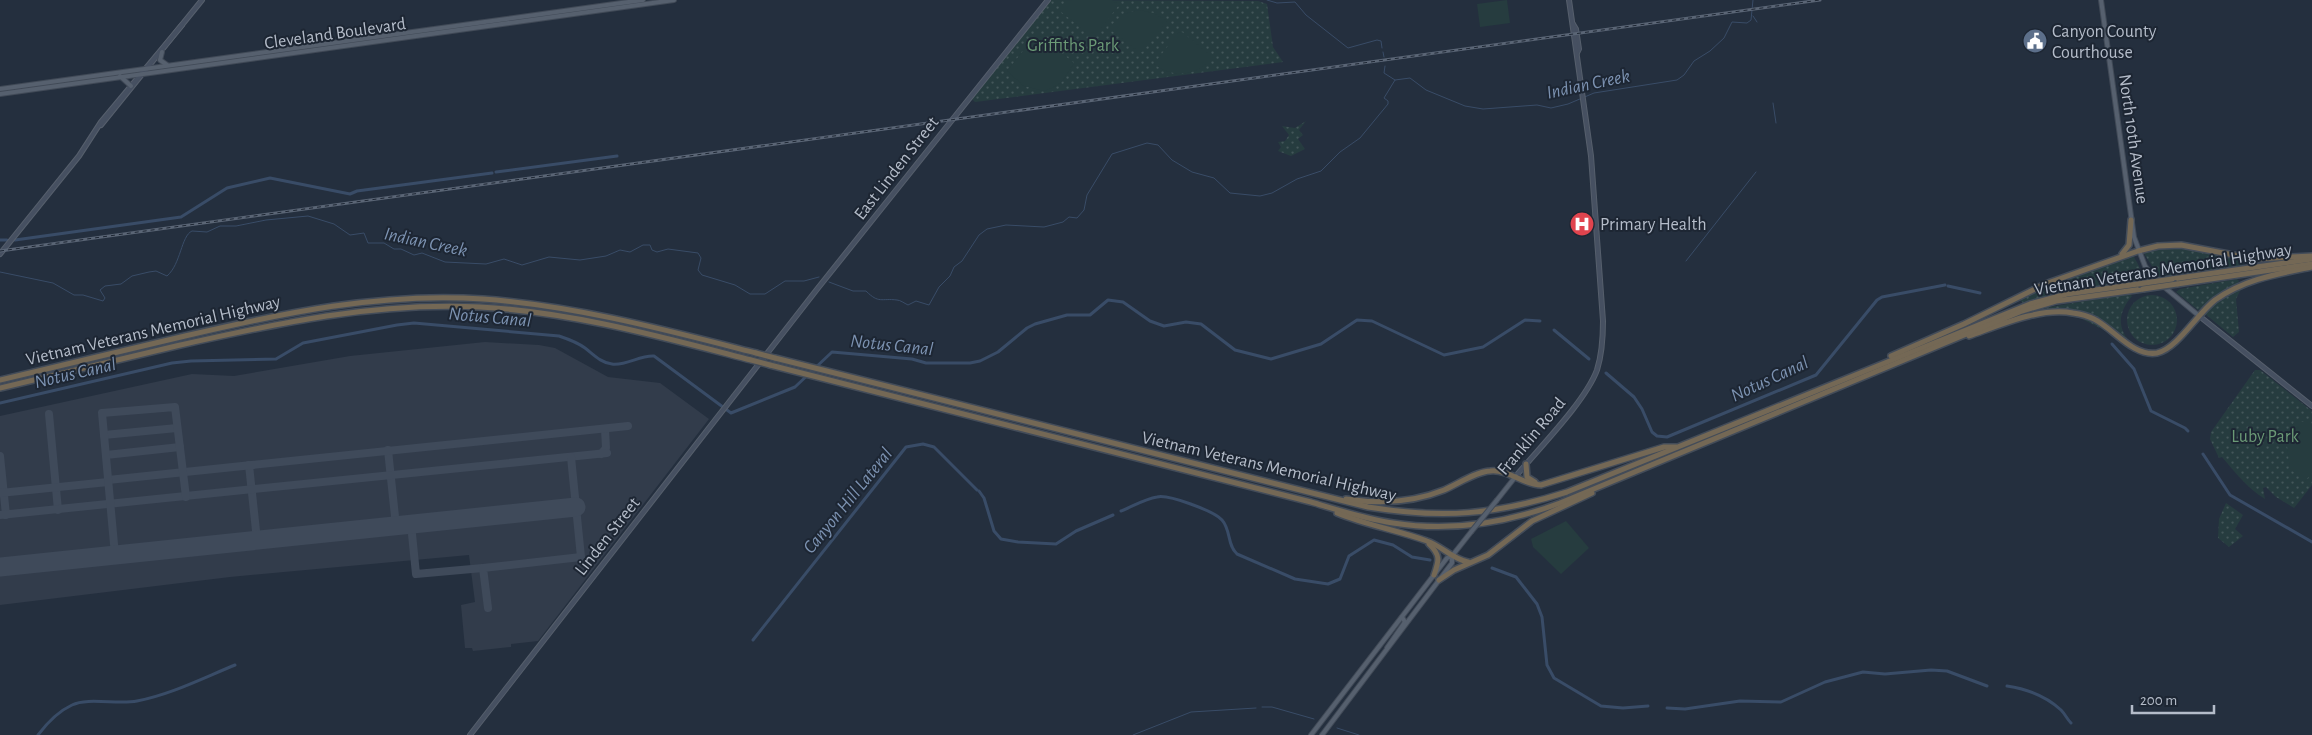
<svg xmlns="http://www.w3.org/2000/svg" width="2312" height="735" viewBox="0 0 2312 735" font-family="'Alegreya Sans',sans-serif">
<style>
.airport{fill:#323c4b}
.green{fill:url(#green-dots)}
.pitch{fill:#263c3f}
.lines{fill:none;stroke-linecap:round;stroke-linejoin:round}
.stream{stroke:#394c67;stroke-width:1}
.canal{stroke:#394c67;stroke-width:3}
.taxiway{stroke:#3f4a5a;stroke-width:8}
.runway{stroke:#3f4a5a;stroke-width:19}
.secondary-casing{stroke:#565f6c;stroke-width:6}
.primary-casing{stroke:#414a57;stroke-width:6}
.motorway-casing{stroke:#434c59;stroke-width:8}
.secondary{stroke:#465061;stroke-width:4}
.primary{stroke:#56606e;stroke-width:4}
.motorway{stroke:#746855;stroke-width:5}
.rail-casing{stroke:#5a6575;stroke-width:3}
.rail{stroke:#1d2633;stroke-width:1;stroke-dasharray:4;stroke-linecap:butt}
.primary-bridge-casing{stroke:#414a57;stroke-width:6;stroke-linecap:butt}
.motorway-bridge-casing{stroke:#434c59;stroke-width:8;stroke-linecap:butt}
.primary-bridge{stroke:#56606e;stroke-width:4}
.motorway-bridge{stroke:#746855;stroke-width:5}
.labels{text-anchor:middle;stroke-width:4;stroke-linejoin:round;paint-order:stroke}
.poi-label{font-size:18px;fill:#b4bcc9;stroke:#1d2633;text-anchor:start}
.street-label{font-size:18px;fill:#b4bcc9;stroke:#1d2633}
.park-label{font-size:18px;fill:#6b9a76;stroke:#1d2633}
.water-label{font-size:19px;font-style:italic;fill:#7c92b1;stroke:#1d2633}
</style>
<defs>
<pattern id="green-dots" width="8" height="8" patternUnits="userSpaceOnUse" patternTransform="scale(1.25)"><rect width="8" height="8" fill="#263c3f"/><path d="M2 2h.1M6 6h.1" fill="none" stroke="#435659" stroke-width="1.8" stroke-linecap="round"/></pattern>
</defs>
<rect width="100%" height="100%" fill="#242f3e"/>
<!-- airport -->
<polygon class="airport" points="485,342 539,345 555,348 608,377 660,383 709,419 538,641 511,644 511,647 473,651 472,648 465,648 461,605 475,602 469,555 230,577 0,605 0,416 192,374 234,376 350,356"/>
<!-- green -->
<g class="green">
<polygon points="1051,0 1258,1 1267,4 1273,47 1283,62 975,102 972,99"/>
<polygon points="1306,121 1299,130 1303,135 1298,139 1305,149 1291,156 1278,151 1281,147 1278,142 1285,141 1289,135 1282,126 1295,128"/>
<polygon points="2171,248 2190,249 2243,260 2244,263 2242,265 2170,276 2162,274 2159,277 2143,252"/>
<path d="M2131 256 2134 257C2140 268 2144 272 2134 281L2077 289 2023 303 2020 300 2021 297 2042 287Z"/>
<polygon points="2237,279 2239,281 2237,284 2198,310 2176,292 2180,289"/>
<polygon points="2242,287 2236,299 2239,332 2233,337 2204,313 2223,297"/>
<path d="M2129 293 2132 296C2120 310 2116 325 2129 341L2128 342 2080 318 2045 312V308Z"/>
<circle cx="2152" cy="320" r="25"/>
<path d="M2255 370H2260L2312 411V485L2294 508 2276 497 2266 487 2263 488 2265 499C2246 487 2236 473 2222 457L2219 458 2210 439 2211 432Z"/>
<polygon points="2226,503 2243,515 2235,529 2243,536 2229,547 2218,538 2219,519"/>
</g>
<!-- pitch -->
<g class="pitch">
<polygon points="1072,0 1112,0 1119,5 1095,36 1091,36 1060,11"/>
<polygon points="1507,0 1510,23 1480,27 1477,4"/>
<polygon points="1138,10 1154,13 1167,21 1142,52 1139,52 1108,28 1124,14"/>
<path d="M1182 32 1213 57C1197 76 1174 79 1154 64L1178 33Z"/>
<polygon points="1035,36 1040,36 1074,63 1062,82 1052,88 1044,91 1024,86 1007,71"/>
<polygon points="2294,422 2305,422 2312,428 2312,473 2305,481 2290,469 2286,438"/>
<polygon points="1566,521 1589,548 1561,574 1533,547 1531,539"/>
</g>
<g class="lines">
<!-- stream -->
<g class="stream">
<polyline points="1267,0 1277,3 1295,2 1306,15 1348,48 1377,40 1381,41 1382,48"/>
<polyline points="1753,16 1757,22"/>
<polyline points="1383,52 1384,57"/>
<polyline points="1385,66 1384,73 1395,80"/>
<polyline points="1773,103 1776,123"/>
<polyline points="1686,261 1756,172"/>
<path d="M0 272 53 283 74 295H83L103 301 105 298 100 290 105 286 121 284 132 276 149 272 156 271 167 276C181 264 181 236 192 231L207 232 220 226H236L266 220 308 216 334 224 350 235 364 233 368 243H384L394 249H401L414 255 422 253 445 262 486 264 504 259 522 265 549 257 580 260 606 256 620 250 630 252 643 245H650L652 250 657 252 668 249 698 253 701 258 698 270 702 275 735 285 750 294H765L785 281H804L819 277"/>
<path d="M829 282 853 291H866C879 304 881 298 897 300 900 300 904 303 908 305L916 301 929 305 939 287 950 276 954 267 962 261 979 235 987 229 1006 225 1044 227 1063 222 1069 217 1077 218 1084 210 1087 195 1112 154 1147 143 1158 145 1172 160 1192 172 1214 178 1230 193 1260 196 1272 193 1297 179 1321 171 1340 152 1360 138 1388 104V101L1384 98 1395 80 1410 78 1426 90 1465 106 1483 109 1537 105 1551 108 1568 104 1594 93 1677 80 1684 75 1694 61 1710 51 1724 38 1732 22 1747 23 1751 20 1753 0"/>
<polyline points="1262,707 1272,707 1314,719"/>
<polyline points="1337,728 1359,735"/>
<polyline points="1133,735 1191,712 1256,708"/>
</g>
<!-- canal -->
<g class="canal">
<polyline points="496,172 617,156"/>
<polyline points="0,240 7,240"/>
<polyline points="15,240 181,217 227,188 270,178 350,194 357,191 492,173"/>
<polyline points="1948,286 1980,293"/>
<polyline points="1554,330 1589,359"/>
<polyline points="2112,344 2134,369 2151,411 2185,428 2188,431"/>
<polyline points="1606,373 1634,397 1642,409 1652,432 1657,436 1667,437 1816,375 1877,300 1882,297 1945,285"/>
<path d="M0 403 172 363 191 361 276 359 303 343 397 325 414 323 559 336C568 339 577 342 585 348 593 354 601 363 612 364 626 366 640 355 654 356L731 413 795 387 832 352 912 359 926 363H970L980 361 998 352 1027 328 1035 324 1067 315H1090L1108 300 1123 302 1150 321 1164 326 1186 322 1201 324 1235 350 1271 359 1321 344 1357 320 1372 321 1444 355 1483 347 1525 320 1540 321"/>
<polyline points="2203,454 2230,495 2312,542"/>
<polyline points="979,491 984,498 994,531 1001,539 1018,542 1056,544 1076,531 1113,515"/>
<path d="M1121 511C1132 507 1144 499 1157 497 1168 494 1214 511 1222 520 1231 530 1227 545 1237 554L1295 579 1328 584 1340 579 1349 556 1374 540 1393 545 1412 557 1430 560"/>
<polyline points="1492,568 1516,577 1537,604 1542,617 1547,665 1554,678 1601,706 1623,708 1648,706"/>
<polyline points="753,640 906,447 923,444 934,447 977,490"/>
<path d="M2007 686C2027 689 2046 696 2061 710 2065 714 2067 719 2071 723"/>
<polyline points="1667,708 1685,709 1740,701 1781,702 1825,682 1863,672 1885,674 1931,670 1947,671 1987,686"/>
<path d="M38 735C47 723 59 711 72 705 88 697 118 705 137 701 172 694 203 678 235 665"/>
</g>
<!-- taxiway -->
<g class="taxiway">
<polyline points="49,414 58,510"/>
<polyline points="104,435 177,428"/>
<polyline points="388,450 396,526"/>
<polyline points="601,454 606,448 605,429"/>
<polyline points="106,455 180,447"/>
<polyline points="0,456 6,515"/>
<polyline points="249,465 257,540"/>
<polyline points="108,480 628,426"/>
<polyline points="0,493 108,482"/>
<polyline points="0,515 607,453"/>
<polyline points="411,524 416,574 483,568"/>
<polyline points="115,555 102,413 175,407 186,497"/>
<polyline points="488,608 483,568 581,557 571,457"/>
</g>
<!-- runway -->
<polyline class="runway" points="0,567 576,507"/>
<defs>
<g id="secondary">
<polyline points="1573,24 1576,29 1579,49 1577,53"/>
<polyline points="101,125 202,0"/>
<polyline points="0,254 79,156 101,122 182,25"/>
<polyline points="2198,315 2312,406"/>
<path d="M1516 476C1539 448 1585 402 1597 370 1602 354 1603 338 1603 321L1591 156 1569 0"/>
<polyline points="470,735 818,288 1048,0"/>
</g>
<g id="primary">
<polyline points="2101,0 2134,237 2145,266 2157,282"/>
<polyline points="162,52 160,60 167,65"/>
<polyline points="120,76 131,86"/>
<polyline points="0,89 643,0"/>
<polyline points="0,94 674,0"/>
<polyline points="2163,286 2198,315"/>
<polyline points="1497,500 1516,476"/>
<polyline points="1387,648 1405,622 1402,617"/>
<polyline points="1311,735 1447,558 1452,556 1471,532"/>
<polyline points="1322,735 1452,563 1452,556"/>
</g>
<g id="motorway">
<polyline points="2122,254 2129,245 2131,220"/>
<polyline points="2172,279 2312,259"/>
<polyline points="2177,284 2312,264"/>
<path d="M1969 336C2000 325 2040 307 2073 313 2080 314 2088 316 2094 319 2114 329 2133 357 2157 353 2177 349 2197 314 2215 300 2245 279 2277 274 2312 267"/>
<polyline points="1891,356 1964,324 2045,284 2138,251 2158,246 2181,245 2255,259 2312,256"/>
<path d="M775 358 1368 507C1442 519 1495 515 1567 492L2030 304 2067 294 2138 284"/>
<path d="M770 365 1311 502C1338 510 1365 519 1393 523 1449 532 1507 523 1560 503L2022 311 2056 301 2143 289"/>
<path d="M0 380C62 365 123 351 185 336 283 313 381 292 483 299 577 306 666 330 756 353"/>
<path d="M0 388C59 374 117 360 176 346 278 323 374 302 480 307 573 312 662 337 751 360"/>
<polyline points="1526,464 1527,477 1535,482"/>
<path d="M1346 499C1379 504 1412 503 1444 490 1458 484 1475 472 1490 471 1509 469 1523 485 1541 485L1664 447H1676"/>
<path d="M1337 513C1366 525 1397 530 1427 541 1442 546 1452 559 1468 562"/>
<path d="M1429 544C1441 555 1439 561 1434 575"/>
<polyline points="1439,580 1454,570 1488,555 1532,521 1592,493"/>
</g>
</defs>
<!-- secondary casing -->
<use href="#secondary" class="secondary-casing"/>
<!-- primary casing -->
<use href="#primary" class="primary-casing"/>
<!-- motorway casing -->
<use href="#motorway" class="motorway-casing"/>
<!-- secondary -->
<use href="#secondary" class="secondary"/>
<!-- primary -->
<use href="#primary" class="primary"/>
<!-- motorway -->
<use href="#motorway" class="motorway"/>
<defs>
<polyline id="rail" points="0,251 1820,0"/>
</defs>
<!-- rail casing -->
<use href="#rail" class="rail-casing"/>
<!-- rail -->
<use href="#rail" class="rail"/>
<defs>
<polyline id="primary-bridge" points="1471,532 1497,500"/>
<g id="motorway-bridge">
<polyline points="2138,284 2172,279"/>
<polyline points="2143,289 2177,284"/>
<polyline points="756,353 775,358"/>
<polyline points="751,360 770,365"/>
</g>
</defs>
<!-- primary-bridge casing -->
<use href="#primary-bridge" class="primary-bridge-casing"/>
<!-- motorway-bridge casing -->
<use href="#motorway-bridge" class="motorway-bridge-casing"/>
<!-- primary-bridge -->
<use href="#primary-bridge" class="primary-bridge"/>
<!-- motorway-bridge -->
<use href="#motorway-bridge" class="motorway-bridge"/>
</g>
<!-- icons -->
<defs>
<symbol id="civic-disc" viewBox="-11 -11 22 22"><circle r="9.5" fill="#5c6f8a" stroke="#1d2633"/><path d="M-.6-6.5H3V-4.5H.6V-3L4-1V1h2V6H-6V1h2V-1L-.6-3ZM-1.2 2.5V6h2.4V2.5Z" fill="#fff"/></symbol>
<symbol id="hospital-disc" viewBox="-11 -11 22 22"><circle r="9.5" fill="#e0444e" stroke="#1d2633"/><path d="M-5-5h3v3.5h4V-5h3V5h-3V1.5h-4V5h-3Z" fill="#fff"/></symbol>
</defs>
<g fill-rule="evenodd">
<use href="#civic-disc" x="2021" y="27" width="28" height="28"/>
<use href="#hospital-disc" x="1568" y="210" width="28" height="28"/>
</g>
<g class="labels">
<!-- poi labels -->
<g class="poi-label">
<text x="2052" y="37">Canyon County<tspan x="2052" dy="21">Courthouse</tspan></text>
<text x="1600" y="230">Primary Health</text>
</g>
<!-- street labels -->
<g class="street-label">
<text transform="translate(335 33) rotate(-8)" y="6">Cleveland Boulevard</text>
<text transform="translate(2134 139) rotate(82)" y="6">North 10th Avenue</text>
<text transform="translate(896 168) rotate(-52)" y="6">East Linden Street</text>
<text transform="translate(2163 269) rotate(-9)" y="6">Vietnam Veterans Memorial Highway</text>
<text transform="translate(153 330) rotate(-13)" y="6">Vietnam Veterans Memorial Highway</text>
<text transform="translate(1531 436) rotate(-50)" y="6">Franklin Road</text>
<text transform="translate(1269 466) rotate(13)" y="6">Vietnam Veterans Memorial Highway</text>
<text transform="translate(607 536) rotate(-52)" y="6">Linden Street</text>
</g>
<!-- park labels -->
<g class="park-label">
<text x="1073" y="51">Griffiths Park</text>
<text x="2265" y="442">Luby Park</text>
</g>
<!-- water labels -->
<g class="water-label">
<text transform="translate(1588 83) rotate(-12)" y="7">Indian Creek</text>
<text transform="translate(426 241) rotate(12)" y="7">Indian Creek</text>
<text transform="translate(490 316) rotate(5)" y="7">Notus Canal</text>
<text transform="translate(892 344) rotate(6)" y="7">Notus Canal</text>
<text transform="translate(75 372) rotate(-13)" y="7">Notus Canal</text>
<text transform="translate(1769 378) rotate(-25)" y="7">Notus Canal</text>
<text transform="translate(847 500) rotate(-51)" y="7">Canyon Hill Lateral</text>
</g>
</g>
<!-- scale -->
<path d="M2132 705v8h82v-8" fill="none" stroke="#b4bcc9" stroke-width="2.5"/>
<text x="2140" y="705" font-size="15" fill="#b4bcc9" stroke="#1d2633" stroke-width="4" paint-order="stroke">200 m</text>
</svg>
